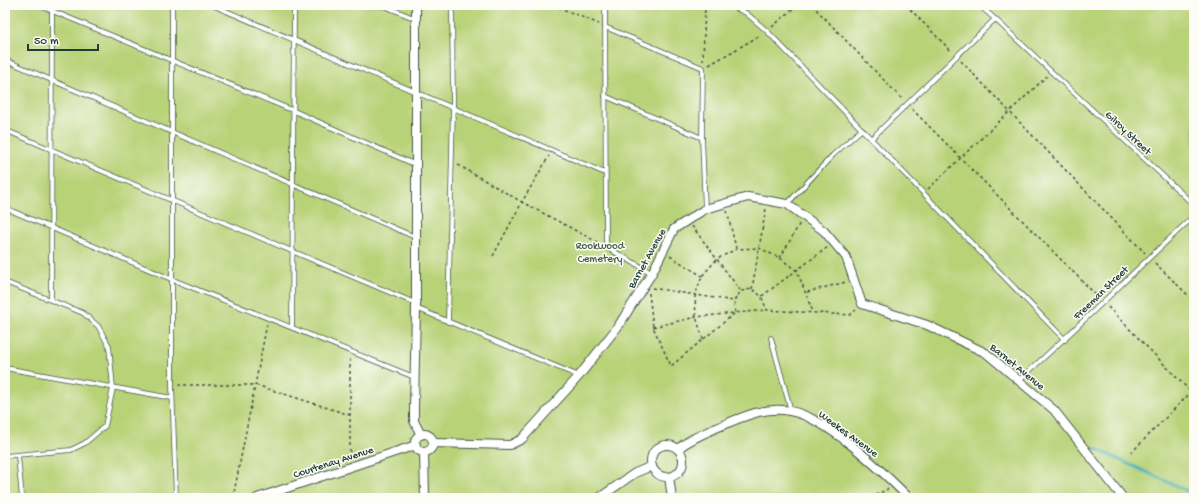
<svg xmlns="http://www.w3.org/2000/svg" width="1199" height="503" viewBox="0 0 1199 503" font-family="'Gochi Hand',sans-serif">
<style>
.green{fill:#b8d277;stroke:#6c8856}
.lines{fill:none;stroke-linecap:round;stroke-linejoin:round}
.stream{stroke:#3cadb6;stroke-width:3}
.lane-casing{stroke:#3f5548;stroke-width:5.5}
.street-casing{stroke:#3f5548;stroke-width:10}
.path{stroke:#3f5548;stroke-width:1.5;stroke-dasharray:3 3;stroke-linecap:butt}
.lane{stroke:#fff;stroke-width:4}
.street{stroke:#fff;stroke-width:8}
.labels{text-anchor:middle;stroke-width:3;stroke-linejoin:round;paint-order:stroke}
.street-label{font-size:11px;fill:#1f3d34;stroke:#fdfcf7}
.park-label{font-size:11px;fill:#456245;stroke:#fdfcf7}
</style>
<rect width="100%" height="100%" fill="#fdfcf7"/>
<filter id="ink" filterUnits="userSpaceOnUse"><feTurbulence type="fractalNoise" baseFrequency=".025" numOctaves="2"/><feDisplacementMap in="SourceGraphic" scale="8" xChannelSelector="R" yChannelSelector="G"/><feConvolveMatrix kernelMatrix="1 2 1 2 8 2 1 2 1" color-interpolation-filters="sRGB"/></filter>
<filter id="wash" filterUnits="userSpaceOnUse"><feTurbulence type="fractalNoise" baseFrequency=".012" numOctaves="4" result="noise"/><feDisplacementMap in="SourceGraphic" scale="16" xChannelSelector="R" yChannelSelector="G"/><feGaussianBlur stdDeviation="0.9" result="paint"/><feColorMatrix in="noise" values="0 0 0 0 0 0 0 0 0 0 0 0 0 0 0 0 0 1.4 0 .05"/><feComposite in="paint" operator="in"/></filter>
<g filter="url(#wash)">
<rect width="100%" height="100%" fill="#f4dabc"/>
<!-- green -->
<rect class="green" x="5" y="5" width="1189" height="493"/>
<g class="lines">
<!-- stream -->
<polyline class="stream" points="1094,448 1194,494"/>
</g>
</g>
<g filter="url(#ink)">
<g class="lines">
<defs>
<g id="lane">
<polyline points="38,5 294,111 416,165"/>
<polyline points="172,5 172,385 176,498"/>
<polyline points="212,5 605,173"/>
<polyline points="382,5 416,19"/>
<polyline points="605,5 606,247 652,273"/>
<polyline points="729,5 746,13 767,31 1065,340"/>
<polyline points="979,5 995,19"/>
<polyline points="605,27 703,68 702,138 705,209"/>
<polyline points="5,60 415,237"/>
<polyline points="605,96 702,138"/>
<polyline points="5,130 415,303"/>
<polyline points="871,139 995,19 1194,205"/>
<polyline points="787,204 833,155 862,129"/>
<polyline points="5,208 171,279 414,377"/>
<polyline points="5,282 83,313 98,326 109,346 113,388 105,426 85,443 71,450 5,456"/>
<polyline points="51,300 52,11"/>
<polyline points="416,308 579,376"/>
<polyline points="448,322 453,107 452,5"/>
<polyline points="292,327 294,5"/>
<polyline points="771,338 791,411"/>
<polyline points="5,368 172,398"/>
<path d="M1019 380C1079 327 1135 270 1194 216"/>
<polyline points="18,456 22,498"/>
</g>
<g id="street">
<polyline points="416,5 416,308 414,408 414,421 421,435"/>
<circle cx="424" cy="443" r="9"/>
<polyline points="433,443 510,445 522,439 579,376 619,325 652,273 674,229 705,209 748,197 787,204 824,231 846,257 862,304 927,325 986,353 1054,410 1123,498"/>
<circle cx="667" cy="461" r="16"/>
<path d="M678 449C690 438 708 432 723 425 745 416 767 406 790 411 828 418 882 471 909 498"/>
<polyline points="424,452 425,498"/>
<polyline points="669,477 672,498"/>
<polyline points="257,498 416,445"/>
<polyline points="599,498 635,473 652,466"/>
</g>
</defs>
<!-- lane casing -->
<use href="#lane" class="lane-casing"/>
<!-- street casing -->
<use href="#street" class="street-casing"/>
<!-- path -->
<g class="path">
<polyline points="553,5 599,24"/>
<polyline points="812,5 902,99"/>
<polyline points="906,5 952,52"/>
<polyline points="772,27 798,5"/>
<polyline points="703,61 705,5"/>
<polyline points="961,61 1145,253"/>
<polyline points="709,65 761,35"/>
<polyline points="912,109 1098,297"/>
<polyline points="458,165 522,202 549,156"/>
<polyline points="928,189 1047,76"/>
<polyline points="727,211 736,248"/>
<polyline points="692,226 740,290"/>
<polyline points="493,256 522,202 599,243"/>
<polyline points="670,256 702,276"/>
<polyline points="780,258 800,223"/>
<polyline points="1155,263 1194,301"/>
<polyline points="652,288 734,301"/>
<polyline points="752,289 766,208"/>
<polyline points="807,292 846,282"/>
<polyline points="649,293 653,327 671,366 735,313 767,310"/>
<polyline points="762,296 828,247"/>
<polyline points="1108,307 1194,395"/>
<polyline points="653,327 696,317 735,313 734,301 741,291 752,289 761,296 767,310 850,315 856,310"/>
<polyline points="703,339 696,317 695,296 702,276 717,259 736,249 759,248 780,258 797,271 813,312"/>
<polyline points="178,385 256,385 350,415"/>
<polyline points="1131,453 1194,389"/>
<polyline points="350,458 350,358"/>
<polyline points="233,498 267,324"/>
<polyline points="870,498 888,489"/>
</g>
<!-- lane -->
<use href="#lane" class="lane"/>
<!-- street -->
<use href="#street" class="street"/>
</g>
</g>
<g class="labels">
<!-- street labels -->
<g class="street-label">
<text transform="translate(1129 132) rotate(43)" y="4">Gilroy Street</text>
<text transform="translate(646 258) rotate(-61)" y="4">Barnet Avenue</text>
<text transform="translate(1100 292) rotate(-44)" y="4">Freeman Street</text>
<text transform="translate(1018 366) rotate(39)" y="4">Barnet Avenue</text>
<text transform="translate(849 433) rotate(36)" y="4">Weekes Avenue</text>
<text transform="translate(333 461) rotate(-18)" y="4">Courtenay Avenue</text>
</g>
<!-- park labels -->
<g class="park-label">
<text x="600" y="249">Rookwood<tspan x="600" dy="13">Cemetery</tspan></text>
</g>
</g>
<!-- margin -->
<rect width="1199" height="503" fill="none" stroke="#fdfcf7" stroke-width="20"/>
<!-- scale -->
<path d="M28 44v6h70v-6" fill="none" stroke="#1f3d34" stroke-width="2"/>
<text x="34" y="44" font-size="12" fill="#1f3d34" stroke="#fdfcf7" stroke-width="3" paint-order="stroke">50 m</text>
</svg>
